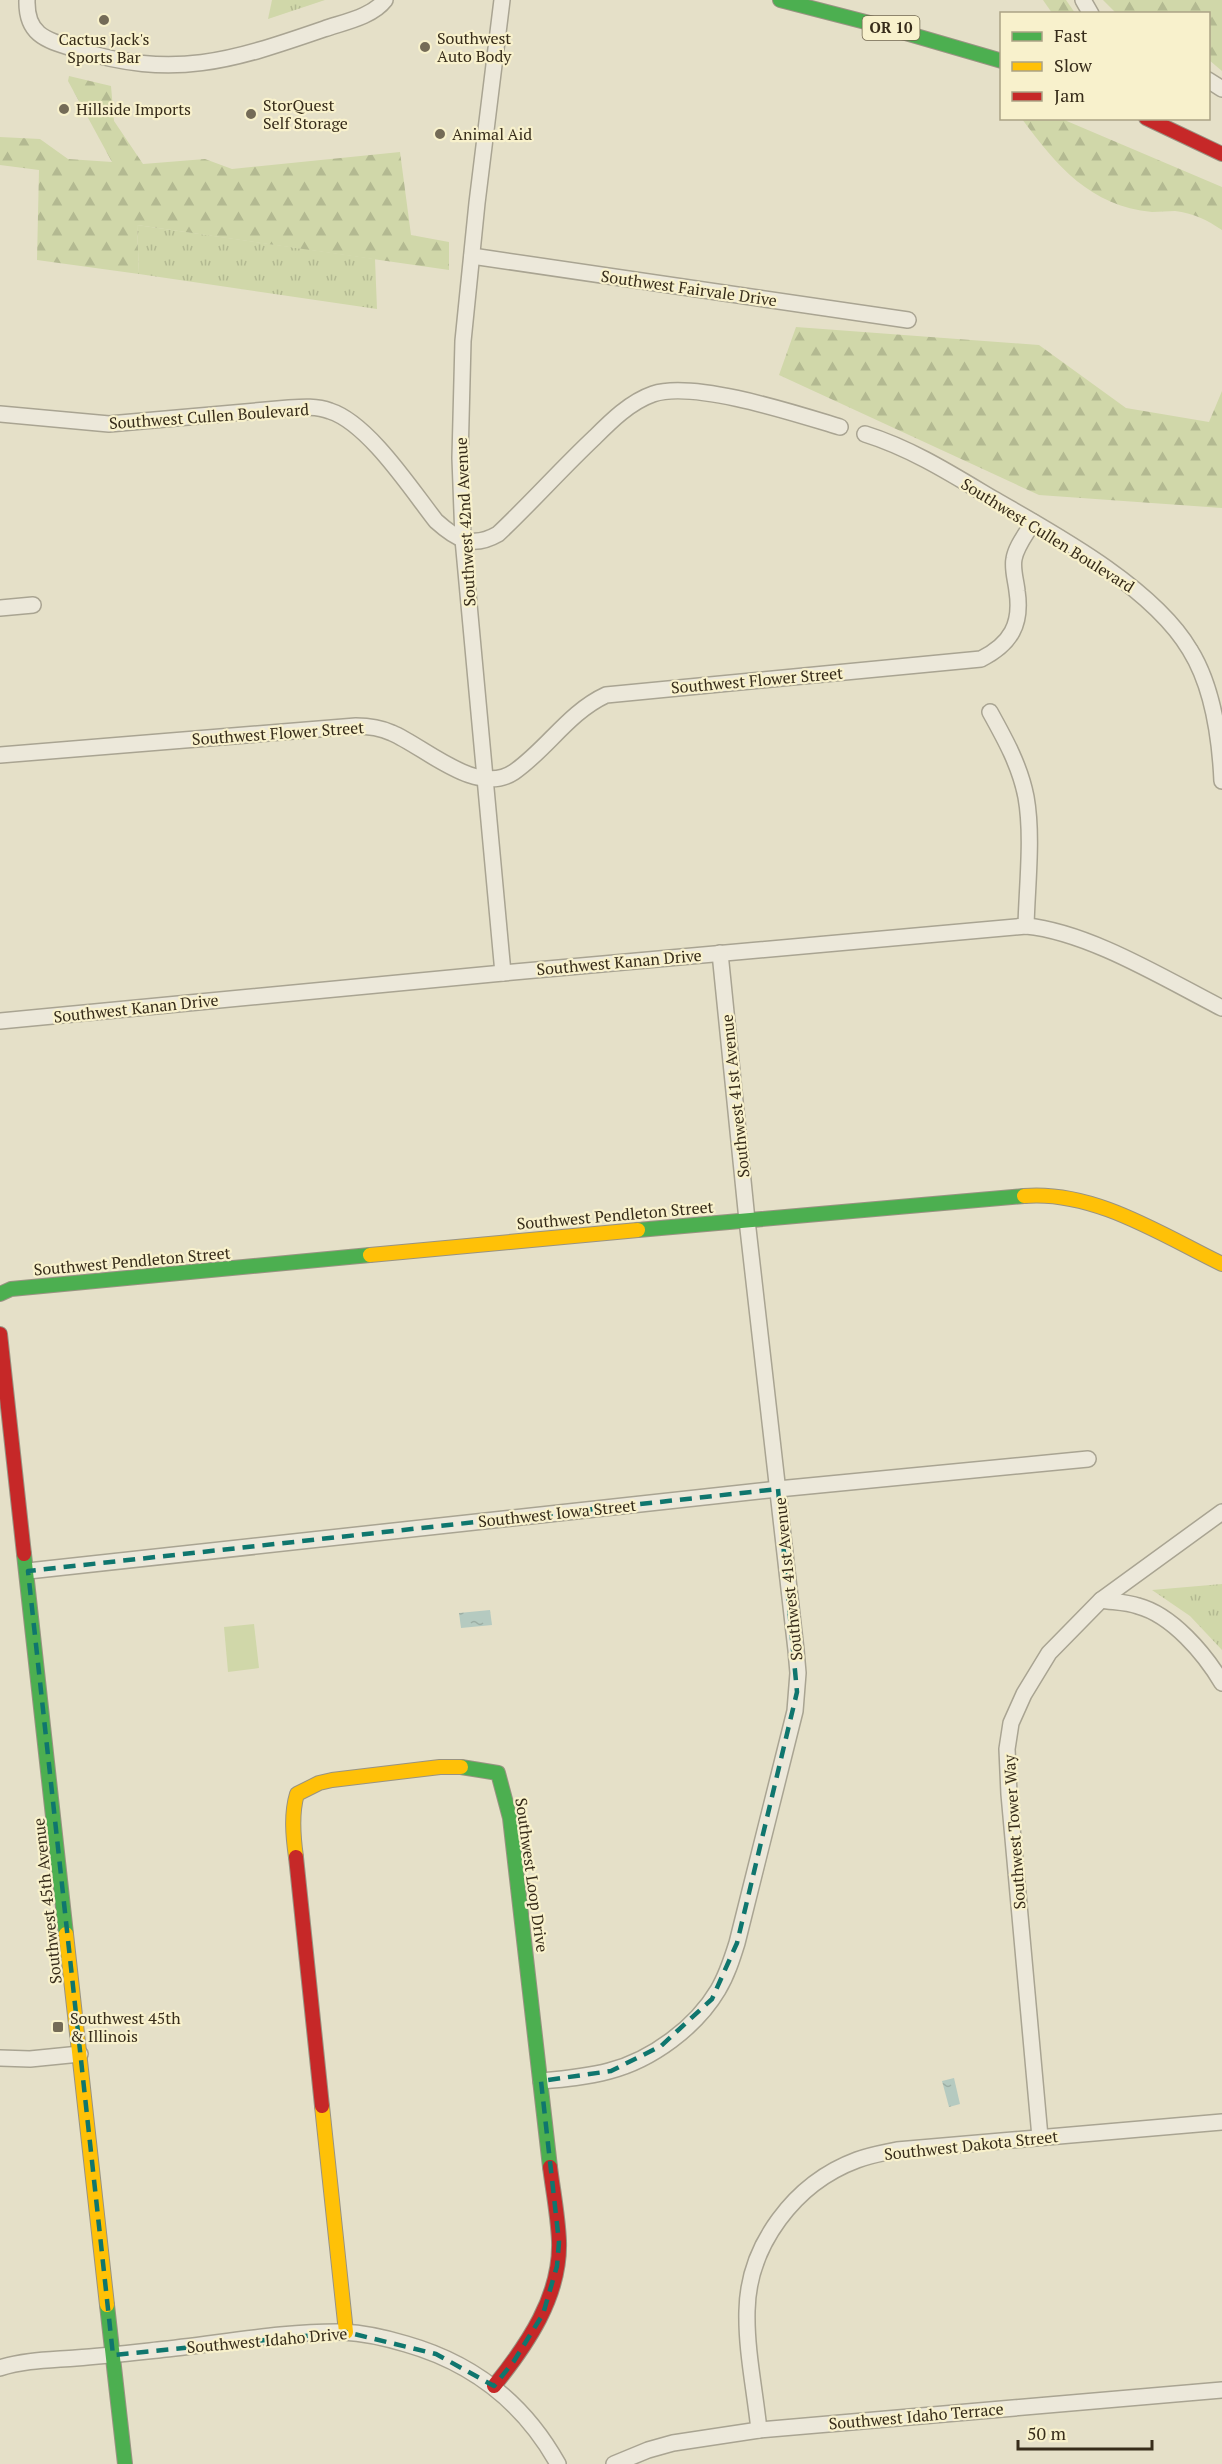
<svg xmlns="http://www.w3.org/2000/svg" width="1222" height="2464" viewBox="0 0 1222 2464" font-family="'PT Serif',serif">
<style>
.grass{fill:url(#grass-tufts)}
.forest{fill:url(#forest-firs)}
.green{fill:#d0d7a9}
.water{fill:url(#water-ripples)}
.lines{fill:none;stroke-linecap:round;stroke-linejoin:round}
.street-casing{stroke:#a9a492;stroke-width:18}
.fast-casing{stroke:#999382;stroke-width:16}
.slow-casing{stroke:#999382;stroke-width:16}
.jam-casing{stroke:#999382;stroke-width:16}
.street{stroke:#ece8da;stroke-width:15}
.fast{stroke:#4caf50;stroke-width:14}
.slow{stroke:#ffc107;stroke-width:14}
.jam{stroke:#c62828;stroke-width:14}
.marked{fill:none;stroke:#0f766e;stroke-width:4.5;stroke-dasharray:12 8;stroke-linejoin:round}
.poi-dot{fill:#746b57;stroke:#f8f1cc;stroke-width:2}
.labels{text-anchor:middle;stroke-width:4.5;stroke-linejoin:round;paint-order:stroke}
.shield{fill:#f8f1cc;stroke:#71674f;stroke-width:1.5}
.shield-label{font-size:15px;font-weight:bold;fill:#372c1a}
.poi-label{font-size:16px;fill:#372c1a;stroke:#f8f1cc;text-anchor:start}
.street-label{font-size:16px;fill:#372c1a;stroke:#f8f1cc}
</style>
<defs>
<pattern id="grass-tufts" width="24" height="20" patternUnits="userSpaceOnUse" patternTransform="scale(1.5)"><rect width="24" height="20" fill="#d0d7a9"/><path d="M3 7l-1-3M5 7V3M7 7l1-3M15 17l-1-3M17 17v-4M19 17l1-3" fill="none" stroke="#b3b991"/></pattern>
<pattern id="forest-firs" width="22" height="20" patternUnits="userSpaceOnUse" patternTransform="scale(1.5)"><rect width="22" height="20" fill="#d0d7a9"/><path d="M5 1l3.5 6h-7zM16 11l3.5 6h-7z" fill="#b3b991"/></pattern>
<pattern id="water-ripples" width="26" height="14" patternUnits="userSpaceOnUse" patternTransform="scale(1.5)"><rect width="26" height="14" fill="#b5cac0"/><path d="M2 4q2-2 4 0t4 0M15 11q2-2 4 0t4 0" fill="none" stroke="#9caea4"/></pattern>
</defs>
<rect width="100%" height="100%" fill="#e5e0c8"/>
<!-- grass -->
<g class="grass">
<polygon points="272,0 325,0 268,19"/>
<polygon points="137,225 375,259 377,309 139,274"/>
<polygon points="1222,1584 1222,1650 1190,1616 1152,1590"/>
</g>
<!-- forest -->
<g class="forest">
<polygon points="1043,0 1066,0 1075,13 1052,13"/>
<polygon points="1103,0 1222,0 1222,71 1209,60 1208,14 1116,13"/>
<polygon points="69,76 111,86 114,121 143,164 205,159 232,169 400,152 411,235 449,242 449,270 137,225 139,274 37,260 39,170 0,165 0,137 40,139 68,159 112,162 68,81"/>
<path d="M1022 119H1062L1222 187V230C1207 220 1193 213 1175 211 1168 211 1160 212 1152 212 1090 206 1057 166 1022 119Z"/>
<polygon points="796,327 1039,345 1126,408 1209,422 1222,391 1222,508 1039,495 779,375"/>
</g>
<!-- green -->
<polygon class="green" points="254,1624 259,1668 228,1672 224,1627"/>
<!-- water -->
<g class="water">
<polygon points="490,1610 492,1625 461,1628 459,1613"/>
<polygon points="954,2078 960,2104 949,2107 942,2081"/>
</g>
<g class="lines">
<defs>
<g id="street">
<path d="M27 0C26 35 46 40 75 49 174 80 231 61 324 29 344 22 372 17 385 0"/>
<polyline points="502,0 477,203 463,341 460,458 463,539 503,973"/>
<polyline points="1083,0 1091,14"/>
<polyline points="1208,80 1222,89"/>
<polyline points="472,256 908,320"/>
<path d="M0 414 109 424 289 408C303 407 317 406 330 411 368 423 411 489 436 521 456 539 472 549 498 534 531 503 561 469 595 437 611 421 630 402 653 394 694 380 797 414 840 427"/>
<path d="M865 434C910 448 950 473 990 497 1053 533 1153 587 1190 650 1213 687 1220 738 1222 781"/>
<polyline points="0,608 33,605"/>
<path d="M990 712C1005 739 1020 766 1026 797 1033 836 1027 885 1026 926"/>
<path d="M0 755 356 726C368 726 381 728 392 733 425 747 477 797 514 772 547 749 569 712 606 695L981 659C1011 644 1022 624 1017 591 1016 581 1012 569 1014 559 1016 546 1027 533 1033 522"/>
<path d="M0 1021 503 973 1026 926C1089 932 1165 979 1222 1008"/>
<polyline points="28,1571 778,1489 1088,1459"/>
<path d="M1101 1600C1113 1602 1127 1602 1138 1606 1172 1615 1205 1654 1222 1683"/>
<polyline points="0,2058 30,2059 80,2054"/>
<path d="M541 2081C564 2079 587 2077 609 2071 652 2060 696 2027 718 1990 727 1975 732 1959 737 1943L795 1711 798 1673 796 1650 747 1220 720 953"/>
<polyline points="1040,2137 1009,1794 1007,1749 1011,1723 1024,1694 1049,1653 1101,1600 1222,1512"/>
<path d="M0 2368C24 2360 51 2360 76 2358 103 2356 130 2353 158 2350 217 2344 285 2331 343 2332 364 2333 386 2338 406 2344 473 2363 524 2403 558 2464"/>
<path d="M759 2430C755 2391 746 2350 747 2311 748 2245 795 2183 857 2160 870 2155 883 2153 897 2150L1222 2122"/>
<polyline points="614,2464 648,2450 673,2443 759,2430 1222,2390"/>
</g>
<g id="fast">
<polyline points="780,0 885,27 1002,61"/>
<polyline points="638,1230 1024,1196"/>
<polyline points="0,1294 11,1289 370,1255"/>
<polyline points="24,1554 66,1934"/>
<polyline points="461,1767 498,1773 510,1818 550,2167"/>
<polyline points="107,2305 125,2464"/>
</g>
<g id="slow">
<path d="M1024 1196C1094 1190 1162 1235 1222 1264"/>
<polyline points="370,1255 638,1230"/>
<path d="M296 1857C293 1836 291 1814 297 1794L319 1783 332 1780 440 1767H461"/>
<polyline points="66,1934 107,2305"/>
<polyline points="322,2106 346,2332"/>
</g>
<g id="jam">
<polyline points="1146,118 1222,154"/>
<polyline points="0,1334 24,1554"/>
<polyline points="296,1857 322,2106"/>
<path d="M494 2386C527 2345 561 2296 559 2241 558 2216 553 2191 550 2167"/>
</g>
</defs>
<!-- street casing -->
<use href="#street" class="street-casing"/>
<!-- fast casing -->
<use href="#fast" class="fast-casing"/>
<!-- slow casing -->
<use href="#slow" class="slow-casing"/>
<!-- jam casing -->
<use href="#jam" class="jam-casing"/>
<!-- street -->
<use href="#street" class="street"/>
<!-- fast -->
<use href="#fast" class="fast"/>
<!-- slow -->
<use href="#slow" class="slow"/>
<!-- jam -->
<use href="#jam" class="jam"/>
</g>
<!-- marked area -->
<path class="marked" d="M778 1489 797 1692 737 1943 712 1999 661 2046 611 2071 541 2081 559 2242 557 2266 543 2314 514 2361 494 2386 436 2354 346 2332 113 2355 28 1571Z"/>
<!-- markers -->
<g class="poi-dot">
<circle cx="104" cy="20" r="6"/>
<circle cx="425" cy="47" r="6"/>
<circle cx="64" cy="109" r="6"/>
<circle cx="251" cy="114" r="6"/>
<circle cx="440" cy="134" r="6"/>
<rect x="52" y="2021" width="12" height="12" rx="3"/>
</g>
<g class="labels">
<!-- shield labels -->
<rect class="shield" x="862.5" y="16" width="57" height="24" rx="4.5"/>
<g class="shield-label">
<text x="891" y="33">OR 10</text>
</g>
<!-- poi labels -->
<g class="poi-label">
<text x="437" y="44">Southwest<tspan x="437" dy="18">Auto Body</tspan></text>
<text x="104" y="45" text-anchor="middle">Cactus Jack's<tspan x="104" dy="18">Sports Bar</tspan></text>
<text x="263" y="111">StorQuest<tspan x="263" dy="18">Self Storage</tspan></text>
<text x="76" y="115">Hillside Imports</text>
<text x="452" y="140">Animal Aid</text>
<text x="70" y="2024">Southwest 45th<tspan x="70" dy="18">&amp; Illinois</tspan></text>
</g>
<!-- street labels -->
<g class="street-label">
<text transform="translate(689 288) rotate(8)" y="6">Southwest Fairvale Drive</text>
<text transform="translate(209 416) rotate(-4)" y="6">Southwest Cullen Boulevard</text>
<text transform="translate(465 522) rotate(-93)" y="6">Southwest 42nd Avenue</text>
<text transform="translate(1048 535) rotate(32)" y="6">Southwest Cullen Boulevard</text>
<text transform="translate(757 680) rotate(-5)" y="6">Southwest Flower Street</text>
<text transform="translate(278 733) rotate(-4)" y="6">Southwest Flower Street</text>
<text transform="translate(619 962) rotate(-5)" y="6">Southwest Kanan Drive</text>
<text transform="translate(136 1008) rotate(-6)" y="6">Southwest Kanan Drive</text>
<text transform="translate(735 1096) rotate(-96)" y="6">Southwest 41st Avenue</text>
<text transform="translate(615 1215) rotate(-5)" y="6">Southwest Pendleton Street</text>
<text transform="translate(132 1261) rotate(-5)" y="6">Southwest Pendleton Street</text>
<text transform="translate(557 1513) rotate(-6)" y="6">Southwest Iowa Street</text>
<text transform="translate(788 1579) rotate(-96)" y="6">Southwest 41st Avenue</text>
<text transform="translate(1014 1832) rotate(-94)" y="6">Southwest Tower Way</text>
<text transform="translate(532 1875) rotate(82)" y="6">Southwest Loop Drive</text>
<text transform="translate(47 1901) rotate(-96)" y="6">Southwest 45th Avenue</text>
<text transform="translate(971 2145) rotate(-6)" y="6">Southwest Dakota Street</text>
<text transform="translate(267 2340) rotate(-5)" y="6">Southwest Idaho Drive</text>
<text transform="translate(916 2416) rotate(-5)" y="6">Southwest Idaho Terrace</text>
</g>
</g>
<!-- legend -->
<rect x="1000" y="12" width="210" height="108" fill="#f8f1cc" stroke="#aba285" stroke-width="1.5"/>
<rect x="1012" y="32" width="30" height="9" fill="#4caf50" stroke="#aba285" stroke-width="1.5"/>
<text x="1054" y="42" font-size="18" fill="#372c1a">Fast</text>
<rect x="1012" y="62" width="30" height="9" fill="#ffc107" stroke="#aba285" stroke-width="1.5"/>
<text x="1054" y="72" font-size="18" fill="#372c1a">Slow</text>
<rect x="1012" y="92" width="30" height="9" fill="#c62828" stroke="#aba285" stroke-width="1.5"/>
<text x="1054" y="102" font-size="18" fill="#372c1a">Jam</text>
<!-- scale -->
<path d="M1018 2440v9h134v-9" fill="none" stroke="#372c1a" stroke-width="3"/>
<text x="1027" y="2440" font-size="18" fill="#372c1a" stroke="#f8f1cc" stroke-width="4.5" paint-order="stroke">50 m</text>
</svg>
